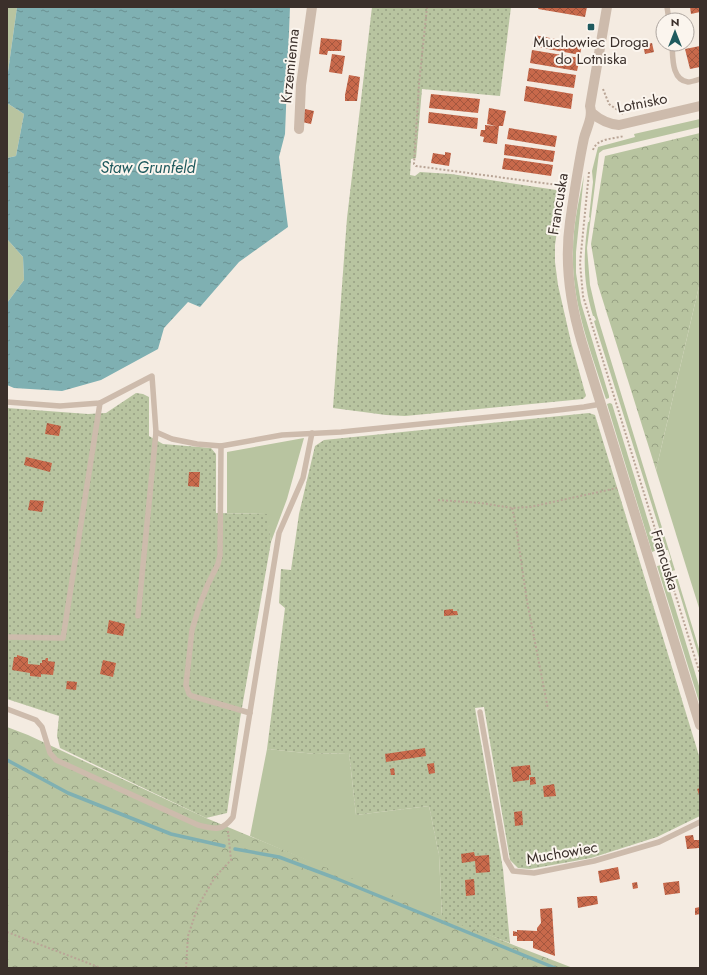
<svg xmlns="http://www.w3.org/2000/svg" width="707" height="975" viewBox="0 0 707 975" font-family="Jost,sans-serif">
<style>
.green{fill:#b8c4a0}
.forest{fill:url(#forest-crowns)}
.garden{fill:url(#garden-dots)}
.water{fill:url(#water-ripples)}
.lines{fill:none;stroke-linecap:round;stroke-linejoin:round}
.stream{stroke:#7fb0b2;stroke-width:3.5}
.building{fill:url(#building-cross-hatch)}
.path{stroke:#b9a596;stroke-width:2;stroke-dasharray:2 2;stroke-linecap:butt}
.lane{stroke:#cdbbac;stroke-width:5.5}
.street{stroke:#cdbbac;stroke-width:10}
.poi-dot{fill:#1f5a5e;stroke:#fbf5ee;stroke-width:1.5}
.labels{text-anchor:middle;stroke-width:4;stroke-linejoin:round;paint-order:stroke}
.poi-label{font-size:15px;fill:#3b302b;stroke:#fbf5ee}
.street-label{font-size:15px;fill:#3b302b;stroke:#fbf5ee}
.water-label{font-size:16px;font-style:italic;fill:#1f5a5e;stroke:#fbf5ee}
</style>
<defs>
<pattern id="forest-crowns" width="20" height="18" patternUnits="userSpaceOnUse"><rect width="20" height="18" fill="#b8c4a0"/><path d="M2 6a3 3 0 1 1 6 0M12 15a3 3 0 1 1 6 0" fill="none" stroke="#97a083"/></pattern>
<pattern id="garden-dots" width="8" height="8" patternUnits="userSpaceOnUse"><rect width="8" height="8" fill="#b8c4a0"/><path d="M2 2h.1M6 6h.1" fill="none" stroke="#97a083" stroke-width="1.8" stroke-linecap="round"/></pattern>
<pattern id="water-ripples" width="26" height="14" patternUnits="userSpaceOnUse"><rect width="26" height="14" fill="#7fb0b2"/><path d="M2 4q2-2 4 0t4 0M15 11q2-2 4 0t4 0" fill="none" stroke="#699091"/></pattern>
<pattern id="building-cross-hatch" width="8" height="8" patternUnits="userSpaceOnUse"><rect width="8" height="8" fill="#c8694b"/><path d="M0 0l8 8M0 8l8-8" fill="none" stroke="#a4573f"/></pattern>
</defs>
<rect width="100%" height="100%" fill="#f4ebe1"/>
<!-- green -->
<g class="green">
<polygon points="7,7 17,7 7,79"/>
<polygon points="7,103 24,114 16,156 7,158"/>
<path d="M700 119V127L603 150 599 153 587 248 590 285 597 315 700 652V661L674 575 676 574 675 570 672 571 669 561 671 560 668 550H666L594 321 596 320 594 316H593C583 283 583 256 588 222H589L590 218 589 217 593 182 592 171 598 147 635 137 634 134Z"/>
<path d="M584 175 576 252V273L581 303 609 396V398L606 399C591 351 571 302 573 251 573 225 579 200 584 175Z"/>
<polygon points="7,239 23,257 24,280 7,303"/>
<polygon points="700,282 700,611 656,470"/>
<polygon points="610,403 612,404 657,550 652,552 607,404"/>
<polygon points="304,438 287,499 271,542 266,514 227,513 227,452"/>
<polygon points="662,565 700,689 700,705 657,566"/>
<polygon points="267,749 315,754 349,753 356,815 429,806 439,855 442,918 250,836"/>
</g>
<!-- forest -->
<g class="forest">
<polygon points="700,133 700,282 656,470 598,285 591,244 605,156"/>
<polygon points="7,727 28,735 206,818 516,946 573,968 7,968"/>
</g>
<!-- garden -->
<g class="garden">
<polygon points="372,7 511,7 500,96 422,89 416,158 411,159 410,175 415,176 420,172 451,174 563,191 555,245 555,262 558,285 571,342 586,396 583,399 405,416 386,415 333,408 347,218"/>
<polygon points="136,393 143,394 149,397 149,436 163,444 211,448 216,454 216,513 267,514 271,542 240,719 227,813 206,818 60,748 57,736 59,716 7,699 7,408 88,414 106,413"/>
<polygon points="589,413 595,415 700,759 700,816 657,837 591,858 530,869 518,868 510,860 484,707 475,708 503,869 510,943 442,918 439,855 429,806 356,815 349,753 315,754 267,749 285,608 279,603 281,569 291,570 299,514 315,446 324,440"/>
</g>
<!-- water -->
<polygon class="water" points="17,7 290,7 285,134 279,157 288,227 239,262 200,307 188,302 164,328 158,349 101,380 62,391 14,388 7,385 7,303 24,280 23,257 7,239 7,158 16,156 24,114 7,103 7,79"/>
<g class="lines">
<!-- stream -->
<g class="stream">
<polyline points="7,760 68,793 171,834 224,846"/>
<polyline points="235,849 279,857 335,878 555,968"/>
</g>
</g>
<!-- building -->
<g class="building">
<polygon points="539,7 587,7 585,17 538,9"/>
<polygon points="690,7 700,7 700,12 691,14"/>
<polygon points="534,35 582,44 580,55 532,46"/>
<polygon points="321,38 342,40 341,51 328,51 327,55 319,54"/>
<polygon points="652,43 654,52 645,54 643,45"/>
<polygon points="700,46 700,67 690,69 685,49"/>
<polygon points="532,50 580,58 577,71 530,63"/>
<polygon points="332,54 345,56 342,74 329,72"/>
<polygon points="529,68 576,75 574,88 527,81"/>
<polygon points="349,75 360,77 357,101 345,101 345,95"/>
<polygon points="526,86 573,94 571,109 524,101"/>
<polygon points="431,94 480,99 478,113 429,108"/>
<polygon points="489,108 506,111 503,126 499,126 497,144 483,142 484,137 480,136 481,130 485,130 485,125 496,126 487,124"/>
<polygon points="305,109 314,111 311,124 302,122"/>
<polygon points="429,112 478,118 477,129 428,123"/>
<polygon points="509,128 557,136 555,147 507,139"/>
<polygon points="505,144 555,151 553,162 504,155"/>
<polygon points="445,152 451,153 449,166 431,163 433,153 445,155"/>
<polygon points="504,158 553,165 551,176 502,169"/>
<polygon points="47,423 61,426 59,436 45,434"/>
<polygon points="26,457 52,463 50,472 24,465"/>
<polygon points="189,472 200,472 199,487 188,486"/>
<polygon points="30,500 44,501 42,512 28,510"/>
<polygon points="453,609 453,611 457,611 458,615 444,616 444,610"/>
<polygon points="109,620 125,624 123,636 107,633"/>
<polygon points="17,655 28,658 28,664 40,665 40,663 42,663 42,660 45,660 46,658 48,658 48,661 55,662 53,675 41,674 41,677 30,676 30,673 12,670 14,657 17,657"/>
<polygon points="103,660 116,663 113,677 100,674"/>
<polygon points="67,681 77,682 76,690 66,689"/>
<polygon points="425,748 426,756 386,762 385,754"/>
<polygon points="434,763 435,773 429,774 427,764"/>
<polygon points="530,765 531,775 529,775 529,780 513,782 511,767"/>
<polygon points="394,768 395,775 391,775 390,769"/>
<polygon points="530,777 535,777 536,784 530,785"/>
<polygon points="554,784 556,796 544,797 543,786"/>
<polygon points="700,788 700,798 697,789"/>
<polygon points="522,811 523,825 515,826 514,812"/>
<polygon points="693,835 694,840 699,840 699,848 687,849 685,836"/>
<polygon points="474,852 475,856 489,855 490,872 476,873 475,861 462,863 461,854"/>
<polygon points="618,867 620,879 600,883 598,871"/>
<polygon points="474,879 475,895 466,896 465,880"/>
<polygon points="679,881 680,893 665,895 663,883"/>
<polygon points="637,882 638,888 633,889 632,883"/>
<polygon points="590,896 597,896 598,904 578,908 577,897"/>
<polygon points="700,907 700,914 695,915 695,908"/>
<polygon points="552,908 555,956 533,948 533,941 517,941 517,936 513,936 513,931 517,932 517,930 537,931 537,928 541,923 540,909"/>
</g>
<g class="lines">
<!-- path -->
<g class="path">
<polyline points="427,7 419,84 414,164 416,166 565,186"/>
<polyline points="603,89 609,104 623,114"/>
<path d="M593 150C597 138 614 139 624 136"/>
<polyline points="589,172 580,263 583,296 700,674"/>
<polyline points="438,500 481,503 512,508 530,507 617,488"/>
<polyline points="512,508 515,520 527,601 548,709"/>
<polyline points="7,932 101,968"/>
<polyline points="186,968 188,936 198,906 215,877 231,860 228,831"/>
</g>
<!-- lane -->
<g class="lane">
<polyline points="667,7 669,20"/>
<path d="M672 44C673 56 671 80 688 82 691 82 697 80 700 79"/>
<polyline points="7,402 60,406 100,403 152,376 156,432 172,439 197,444 221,446 282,435 341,432 550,411 584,407 601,404"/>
<polyline points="221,446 220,555 218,564 208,584 200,604 192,630 186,685 189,694 192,696 250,713"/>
<polyline points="138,616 156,432"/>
<polyline points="7,637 63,638 100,403"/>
<path d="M7 709 36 720 42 727 50 753 56 760 198 825C214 829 222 832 233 817L279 533 303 478 312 433"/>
<polyline points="480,712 506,859 513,871 534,873 594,861 659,842 700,822"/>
</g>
<!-- street -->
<g class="street">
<path d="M607 7 590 106C593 117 587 127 584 138 578 166 574 194 570 222 564 264 570 303 582 343L700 725"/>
<path d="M592 113C600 120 608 124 619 125L700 106"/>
<polyline points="299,129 301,85 312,7"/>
</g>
</g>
<!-- markers -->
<rect class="poi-dot" x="587" y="23" width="8" height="8" rx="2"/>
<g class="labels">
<!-- poi labels -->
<g class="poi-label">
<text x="591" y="47">Muchowiec Droga<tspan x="591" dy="17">do Lotniska</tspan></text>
</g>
<!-- street labels -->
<g class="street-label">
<text transform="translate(290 66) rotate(-84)" y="5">Krzemienna</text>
<text transform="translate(642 103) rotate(-11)" y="5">Lotnisko</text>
<text transform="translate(558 204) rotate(-81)" y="5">Francuska</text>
<text transform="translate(665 560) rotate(73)" y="5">Francuska</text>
<text transform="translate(562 853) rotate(-10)" y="5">Muchowiec</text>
</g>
<!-- water labels -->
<g class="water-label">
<text x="148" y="173">Staw Grunfeld</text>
</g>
</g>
<!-- border -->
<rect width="707" height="975" fill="none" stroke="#3b302b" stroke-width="16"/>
<!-- north arrow -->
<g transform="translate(675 32)"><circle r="19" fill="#fbf5ee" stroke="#aea6a0"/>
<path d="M0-3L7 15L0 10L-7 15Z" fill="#1f5a5e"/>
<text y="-6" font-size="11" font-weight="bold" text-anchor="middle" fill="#3b302b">N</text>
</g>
</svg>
